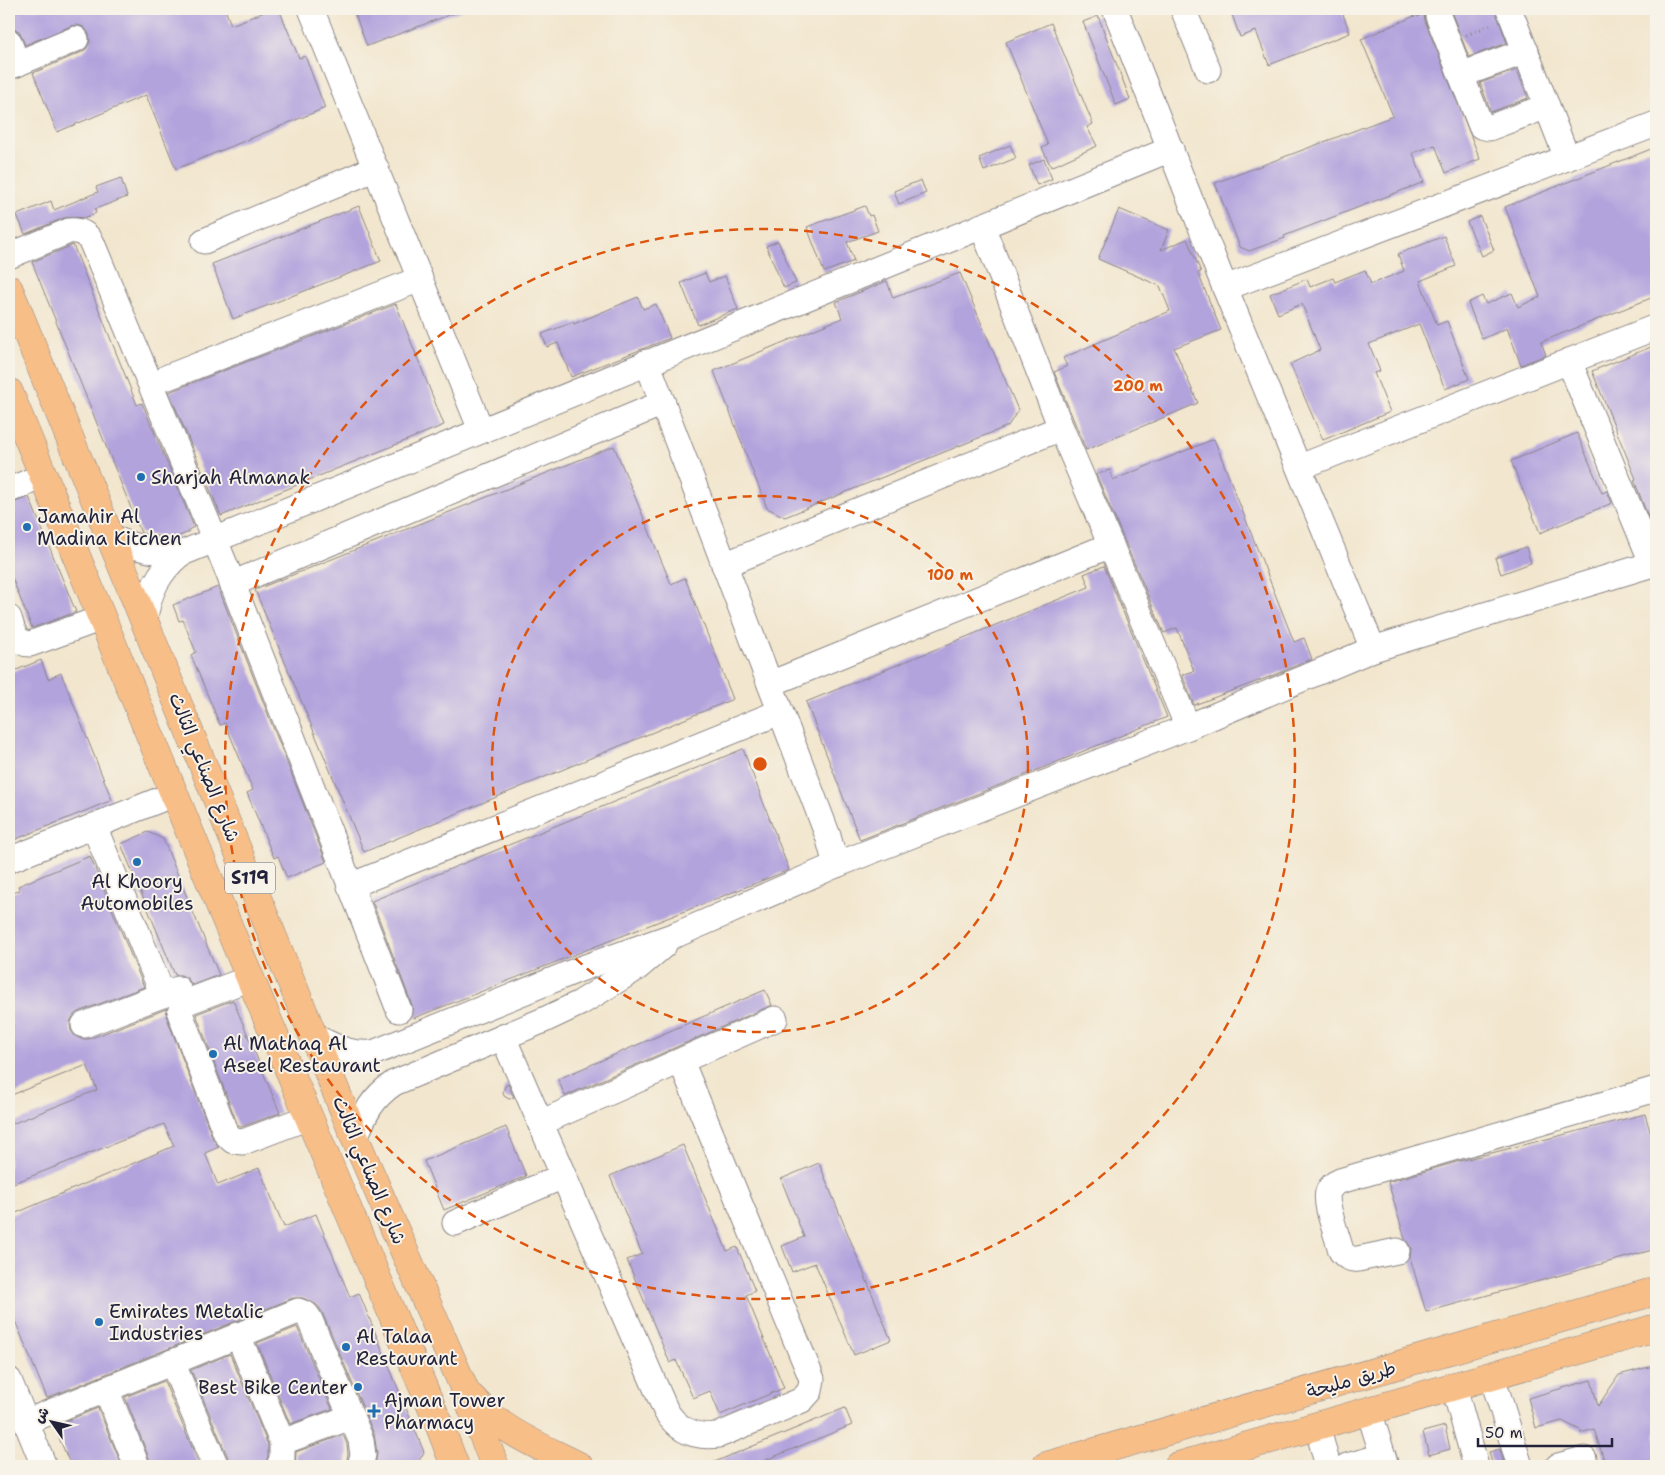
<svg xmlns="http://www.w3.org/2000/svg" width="1665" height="1475" viewBox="0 0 1665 1475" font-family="'Shantell Sans','Playpen Sans Arabic',sans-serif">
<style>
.building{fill:#b2a3dd}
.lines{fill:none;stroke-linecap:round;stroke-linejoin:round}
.minor-casing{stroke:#8a8484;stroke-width:27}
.major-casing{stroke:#8a8484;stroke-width:29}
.path{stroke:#8a8484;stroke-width:3;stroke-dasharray:1 4;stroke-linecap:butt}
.minor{stroke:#fff;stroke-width:25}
.major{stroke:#f7be88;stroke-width:28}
.ring{fill:none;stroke:#de560e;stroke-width:2.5;stroke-dasharray:9 6}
.poi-dot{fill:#1f6fb2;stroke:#f7f3e8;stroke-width:2}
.labels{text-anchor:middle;stroke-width:4;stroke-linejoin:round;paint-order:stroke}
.shield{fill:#f7f3e8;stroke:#62616f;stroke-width:1}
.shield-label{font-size:18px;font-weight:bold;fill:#22223b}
.poi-label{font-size:19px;fill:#22223b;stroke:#f7f3e8;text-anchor:start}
.street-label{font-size:19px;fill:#22223b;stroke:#f7f3e8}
.centre{fill:#de560e;stroke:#f7f3e8;stroke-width:2.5}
.ring-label{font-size:15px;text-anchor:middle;font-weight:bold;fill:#de560e;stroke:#f7f3e8;stroke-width:4;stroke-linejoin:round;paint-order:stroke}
</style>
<rect width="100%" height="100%" fill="#f7f3e8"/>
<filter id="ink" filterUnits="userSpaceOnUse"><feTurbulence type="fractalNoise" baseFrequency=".02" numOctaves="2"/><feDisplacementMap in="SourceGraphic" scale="10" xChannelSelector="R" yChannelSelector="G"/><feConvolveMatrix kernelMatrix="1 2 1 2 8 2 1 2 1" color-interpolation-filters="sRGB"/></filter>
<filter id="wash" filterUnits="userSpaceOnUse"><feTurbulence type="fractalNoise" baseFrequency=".0096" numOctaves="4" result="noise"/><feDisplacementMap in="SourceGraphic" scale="20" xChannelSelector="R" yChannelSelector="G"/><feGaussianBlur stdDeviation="1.12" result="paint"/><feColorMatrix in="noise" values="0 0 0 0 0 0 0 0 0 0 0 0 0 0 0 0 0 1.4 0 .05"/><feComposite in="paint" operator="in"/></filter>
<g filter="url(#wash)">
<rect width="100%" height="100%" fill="#f2e6ce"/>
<g id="blocks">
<!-- building -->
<g class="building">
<polygon points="9,9 225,9 231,25 272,9 279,9 299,58 305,56 325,108 176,169 146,95 57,132 33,73 82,52 87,48 90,41 89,34 84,27 77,25 71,26 25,45 19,31 9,28"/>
<polygon points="353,9 462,9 462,10 367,46"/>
<polygon points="1230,9 1341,9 1350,33 1269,65 1256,31 1240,37"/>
<polygon points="1450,9 1495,9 1507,43 1469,57"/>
<polygon points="1424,14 1425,21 1480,159 1446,173 1435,145 1413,153 1424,182 1284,236 1285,238 1249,251 1240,247 1215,183 1393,116 1361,39 1417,15 1418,17"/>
<polygon points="1098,16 1130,99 1116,105 1083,22"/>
<polygon points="1051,23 1093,124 1087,127 1097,146 1051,167 1042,148 1048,145 1006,42"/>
<polygon points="1517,70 1528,98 1491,112 1480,83"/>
<polygon points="1010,145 1016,158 984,171 979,158"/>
<polygon points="1656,147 1656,296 1541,342 1546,355 1521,365 1507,328 1482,339 1468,303 1482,296 1486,304 1512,293 1518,307 1540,297 1505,207"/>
<polygon points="1044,159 1052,179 1037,185 1029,165"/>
<polygon points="121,178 127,197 95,209 96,213 84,218 74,217 64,218 25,234 17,215 51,201 54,210 98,192 96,187"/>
<polygon points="921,180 926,193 899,204 894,191"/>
<polygon points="359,206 381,261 233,319 212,264"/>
<polygon points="865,206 869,216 872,215 878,231 847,242 854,261 824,272 807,227"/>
<polygon points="1119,209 1169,230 1161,250 1187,239 1201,272 1198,273 1221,330 1174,348 1198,403 1086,450 1054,372 1067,366 1063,358 1170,311 1160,286 1098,259"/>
<polygon points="1480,216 1494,250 1482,256 1467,222"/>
<polygon points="1444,236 1456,266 1420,281 1437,325 1447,321 1469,379 1445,389 1419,324 1369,344 1380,371 1374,373 1390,412 1323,440 1290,364 1320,350 1302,304 1278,314 1270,294 1307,279 1310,287 1333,278 1335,282 1365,270 1371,284 1404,271 1398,254"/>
<polygon points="778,241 796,283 784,288 766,246"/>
<polygon points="73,245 137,405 142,403 194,527 188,530 189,532 172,539 141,533 32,262"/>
<polygon points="705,273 709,282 725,276 738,309 698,325 681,283"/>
<polygon points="960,273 1018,410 1008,426 785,517 767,508 714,371 842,318 836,302 887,281 893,298"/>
<polygon points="638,297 643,309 656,304 670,338 571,377 558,343 547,347 542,334 573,322 574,324"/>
<polygon points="396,304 444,425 221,516 169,392"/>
<polygon points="1656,345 1656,516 1649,519 1634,480 1636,479 1592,371"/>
<polygon points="1577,433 1602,493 1607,491 1612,503 1540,533 1511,461"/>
<polygon points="1214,439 1294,642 1304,638 1312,659 1269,677 1194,705 1182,675 1194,671 1177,628 1164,633 1096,474 1110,470 1113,480"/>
<polygon points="614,446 671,584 685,578 733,699 364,852 255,590"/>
<polygon points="29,497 76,612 32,628 9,570 9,504"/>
<polygon points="1526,547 1531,563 1501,574 1495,558"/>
<polygon points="1104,566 1167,717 1025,775 860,840 806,702 1089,587 1084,574"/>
<polygon points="218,587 326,862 287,878 278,856 274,858 247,793 253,790 225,723 220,725 191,655 196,652 183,620 179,621 173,605"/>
<polygon points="41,660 48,679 61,673 112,800 9,842 9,673"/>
<polygon points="743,749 789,870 414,1018 412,1005 372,901"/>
<polygon points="148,832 163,839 219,975 192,985 187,978 181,975 175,975 121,844"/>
<polygon points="90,856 144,987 78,1012 73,1016 70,1022 71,1031 75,1036 81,1039 89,1039 166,1009 167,1018 213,1139 219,1147 205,1153 218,1185 259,1168 284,1227 316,1214 350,1297 359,1293 424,1452 416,1466 375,1466 377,1453 374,1434 322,1312 317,1305 303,1298 293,1298 47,1398 9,1306 9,1216 174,1146 164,1124 9,1185 9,1125 97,1090 87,1065 9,1096 9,894 20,890 18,886"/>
<polygon points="765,990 772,1005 565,1096 558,1079"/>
<polygon points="233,1000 280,1113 241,1127 238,1126 196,1014"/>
<polygon points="508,1084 514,1098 509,1099 504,1096 503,1091 505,1086"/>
<polygon points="1645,1114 1656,1152 1656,1249 1426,1312 1410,1257 1411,1248 1405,1239 1388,1182 1460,1161"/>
<polygon points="506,1127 526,1176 444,1210 424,1161"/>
<polygon points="683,1145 727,1251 737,1247 755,1291 746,1295 784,1388 720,1415 710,1391 693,1398 676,1360 670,1363 627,1260 642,1254 610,1176"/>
<polygon points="819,1163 891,1340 854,1355 815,1263 792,1272 782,1246 804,1237 781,1179"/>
<polygon points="297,1327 332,1409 290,1424 257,1343"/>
<polygon points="230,1354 268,1445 268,1456 265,1466 230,1466 229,1460 191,1370"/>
<polygon points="1656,1365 1656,1466 1606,1466 1594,1429 1580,1433 1582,1431 1562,1421 1536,1428 1528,1398 1591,1380 1598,1406 1619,1375"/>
<polygon points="164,1381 200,1466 151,1466 150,1461 125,1397"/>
<polygon points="98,1408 122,1466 71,1466 54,1426"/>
<polygon points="845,1408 852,1425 751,1466 705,1466"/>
<polygon points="1445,1426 1450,1449 1429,1455 1423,1432"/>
<polygon points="343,1435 347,1444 348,1454 346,1466 295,1466 296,1452"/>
<polygon points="1500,1449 1504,1464 1493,1466 1489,1452"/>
</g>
</g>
</g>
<g filter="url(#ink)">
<use href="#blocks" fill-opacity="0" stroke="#8a8484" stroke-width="1"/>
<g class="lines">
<defs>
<g id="minor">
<polyline points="311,9 481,430"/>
<polyline points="1115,9 1225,288 1373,649"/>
<polyline points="1183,9 1208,70"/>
<polyline points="1509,9 1567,158"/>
<polyline points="1438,16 1481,126 1489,128 1547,106"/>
<polyline points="9,42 17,64"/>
<polyline points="9,67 76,39"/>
<polyline points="1461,75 1526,51"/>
<polyline points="982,226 1061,428 1188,727"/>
<polyline points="204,241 376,168"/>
<path d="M9 256 69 231C80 230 87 234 92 243L226 567 399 1010"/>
<polyline points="1225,288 1656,124"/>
<polyline points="1569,361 1653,565"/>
<polyline points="647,362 828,836 836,865"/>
<polyline points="168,377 420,279"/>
<polyline points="1300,467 1656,327"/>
<polyline points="9,490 43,476"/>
<path d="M110 537C133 547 155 553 180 554"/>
<polyline points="724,565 1061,428"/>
<polyline points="232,584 663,403"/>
<path d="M9 618C13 630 15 644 30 644L102 618"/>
<path d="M145 620C148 592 159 572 180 554L1171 149"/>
<polyline points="770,684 1111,545"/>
<polyline points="94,826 163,995"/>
<polyline points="9,860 174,794"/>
<polyline points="350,886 780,712"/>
<polyline points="250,978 187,1002 183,1005 180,1013 226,1134 233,1141 243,1142 309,1117"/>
<polyline points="84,1025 178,989"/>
<path d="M315 1037C336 1047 349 1055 373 1053L580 969 678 934 836 865 1188 727 1373 649 1656 563"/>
<path d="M503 1037 666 1411C678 1431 696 1438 719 1435L802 1400 810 1391 812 1379 681 1061"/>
<polyline points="540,1123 775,1019"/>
<path d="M355 1138C365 1113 372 1098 394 1083L544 1020 580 1003 637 968 664 945"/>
<polyline points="455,1223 563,1176"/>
<path d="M1397 1251 1358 1259C1350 1260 1346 1257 1341 1251 1338 1237 1324 1204 1328 1192 1330 1187 1335 1183 1340 1181L1656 1089"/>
<polyline points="238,1335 282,1442 282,1459 279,1466"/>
<polyline points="172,1362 216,1466"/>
<polyline points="1492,1376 1520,1466"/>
<polyline points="9,1380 44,1466"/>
<polyline points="1454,1387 1476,1466"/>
<polyline points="106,1389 137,1466"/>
<polyline points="1369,1411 1386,1466"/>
<polyline points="26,1422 298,1311 306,1314 309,1318 361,1440 363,1455 360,1466"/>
<polyline points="1317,1426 1328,1466"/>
<polyline points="282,1442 351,1417"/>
<polyline points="1347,1466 1383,1456"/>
<polyline points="1558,1466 1584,1459"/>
</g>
<g id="major">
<polyline points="9,289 355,1138 464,1388 495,1466"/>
<polyline points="9,392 237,947 440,1427 455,1466"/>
<path d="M472 1398C500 1431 542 1447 579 1466"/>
<polyline points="1046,1466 1656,1291"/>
<polyline points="1178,1466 1656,1328"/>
</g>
</defs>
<!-- minor casing -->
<use href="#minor" class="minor-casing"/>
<!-- major casing -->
<use href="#major" class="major-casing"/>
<!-- path -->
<polyline class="path" points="1466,35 1493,24"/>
<!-- minor -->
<use href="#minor" class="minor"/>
<!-- major -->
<use href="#major" class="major"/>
</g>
</g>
<!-- distance rings -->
<g class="ring">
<circle cx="760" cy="764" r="268"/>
<circle cx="760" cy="764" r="535"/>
</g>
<!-- markers -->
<g class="poi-dot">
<circle cx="141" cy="477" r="5"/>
<circle cx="27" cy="527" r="5"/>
<circle cx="137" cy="862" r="5"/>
<circle cx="213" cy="1054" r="5"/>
<circle cx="99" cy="1322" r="5"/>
<circle cx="346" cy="1347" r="5"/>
<circle cx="358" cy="1387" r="5"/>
<path d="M371.5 1403.5h5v5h5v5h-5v5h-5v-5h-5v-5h5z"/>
</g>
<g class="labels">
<!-- shield labels -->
<rect class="shield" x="225" y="862.5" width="50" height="31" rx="4"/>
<g class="shield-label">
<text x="250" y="884">S119</text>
</g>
<!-- poi labels -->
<g class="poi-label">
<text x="151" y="484">Sharjah Almanak</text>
<text x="37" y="523">Jamahir Al<tspan x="37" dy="22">Madina Kitchen</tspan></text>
<text x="137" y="888" text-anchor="middle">Al Khoory<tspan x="137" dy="22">Automobiles</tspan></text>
<text x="223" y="1050">Al Mathaq Al<tspan x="223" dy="22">Aseel Restaurant</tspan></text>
<text x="109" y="1318">Emirates Metalic<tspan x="109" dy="22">Industries</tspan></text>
<text x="356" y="1343">Al Talaa<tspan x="356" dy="22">Restaurant</tspan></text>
<text x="348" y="1394" text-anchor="end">Best Bike Center</text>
<text x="384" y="1407">Ajman Tower<tspan x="384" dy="22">Pharmacy</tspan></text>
</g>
<!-- street labels -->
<g class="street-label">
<text transform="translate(205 767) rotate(68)" y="7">شارع الصناعي الثالث</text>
<text transform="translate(370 1170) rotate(67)" y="7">شارع الصناعي الثالث</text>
<text transform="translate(1351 1379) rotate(-16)" y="7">طريق مليحة</text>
</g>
</g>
<circle cx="760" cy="764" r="8" class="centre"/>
<g class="ring-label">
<text x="1138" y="391">200 m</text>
<text x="950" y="580">100 m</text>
</g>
<!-- margin -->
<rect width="1665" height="1475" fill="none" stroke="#f7f3e8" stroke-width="30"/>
<!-- north arrow -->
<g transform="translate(52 1422) rotate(304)" stroke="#f7f3e8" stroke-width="4" paint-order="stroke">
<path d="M0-4L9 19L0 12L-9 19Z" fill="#22223b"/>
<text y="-8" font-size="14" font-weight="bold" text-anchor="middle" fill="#22223b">ش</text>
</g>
<!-- scale -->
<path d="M1478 1438v8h134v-8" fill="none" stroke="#22223b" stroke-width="2.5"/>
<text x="1485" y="1438" font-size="15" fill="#22223b" stroke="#f7f3e8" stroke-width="4" paint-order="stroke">50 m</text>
</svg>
